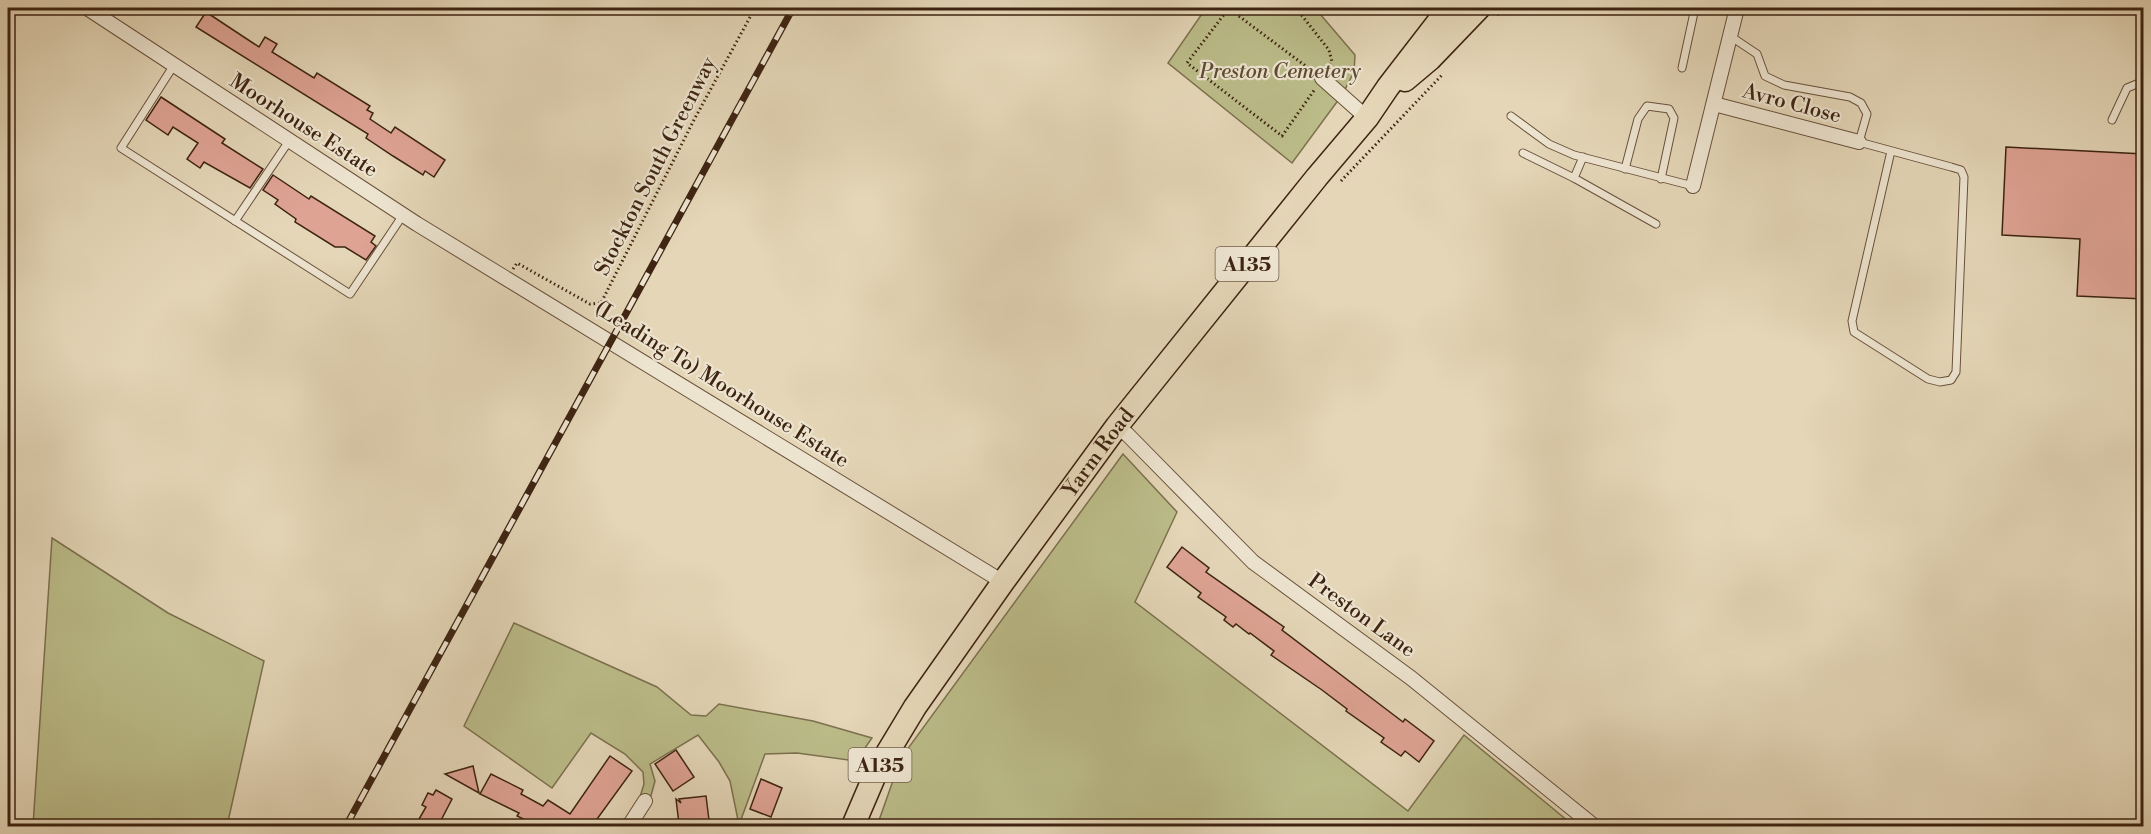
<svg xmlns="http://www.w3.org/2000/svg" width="2151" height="834" viewBox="0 0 2151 834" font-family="'Libre Bodoni',serif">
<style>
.green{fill:#bbbc89;stroke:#7c704e;stroke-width:1.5}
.building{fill:#dea393;stroke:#3e2412;stroke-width:1.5}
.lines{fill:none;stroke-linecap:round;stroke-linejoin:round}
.service-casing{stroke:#68503b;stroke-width:9}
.minor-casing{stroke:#68503b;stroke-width:16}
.primary-casing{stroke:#3e2412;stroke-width:25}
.path{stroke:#3e2412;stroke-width:3;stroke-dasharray:1.5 3;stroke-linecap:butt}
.service{stroke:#ede4d0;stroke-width:7}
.minor{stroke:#ede4d0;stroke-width:14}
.primary{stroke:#e4d6b7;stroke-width:22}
.rail-casing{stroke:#3e2412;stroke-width:7}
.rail{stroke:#ede4d0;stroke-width:4.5;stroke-dasharray:14;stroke-linecap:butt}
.labels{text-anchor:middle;stroke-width:4.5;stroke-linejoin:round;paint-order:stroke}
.shield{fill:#ede4d0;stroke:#725e4b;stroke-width:1.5}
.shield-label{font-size:20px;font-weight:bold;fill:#3e2412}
.park-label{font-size:21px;font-style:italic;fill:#5d4a30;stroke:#ede4d0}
.street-label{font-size:21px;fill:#3e2412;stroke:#ede4d0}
</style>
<rect width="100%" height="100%" fill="#e4d6b7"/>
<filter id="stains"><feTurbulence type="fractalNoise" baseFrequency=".00333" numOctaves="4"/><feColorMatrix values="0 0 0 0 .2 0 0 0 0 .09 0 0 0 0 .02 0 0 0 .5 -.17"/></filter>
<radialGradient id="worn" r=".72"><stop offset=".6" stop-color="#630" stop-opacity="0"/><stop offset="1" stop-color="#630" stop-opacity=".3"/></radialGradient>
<!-- green -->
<g class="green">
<polygon points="1206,8 1315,8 1355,55 1354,72 1342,95 1292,163 1168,63"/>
<polygon points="1123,454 1177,512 1135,602 1408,811 1464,735 1574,826 877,826 901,758"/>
<polygon points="52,538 168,613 264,661 227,826 33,826"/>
<polygon points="514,623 657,687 691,715 706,716 719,704 813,721 872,738 856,761 797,753 765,754 739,825 730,781 719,762 698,735 650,764 655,781 649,803 640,797 644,784 643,772 625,754 591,733 552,788 464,726"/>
</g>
<!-- building -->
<g class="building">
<polygon points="206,12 259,47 265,37 277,44 272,52 314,78 317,73 370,106 367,110 373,113 370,119 391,133 395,127 445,160 434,177 425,171 423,175 393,156 366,138 368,134 196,27"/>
<polygon points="161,97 225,139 222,143 263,169 250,188 204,162 200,168 187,159 198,143 173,127 168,135 146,120"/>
<polygon points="2006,147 2144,154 2144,299 2077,296 2080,239 2002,235"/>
<polygon points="273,175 309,199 311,196 375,236 371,242 376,246 366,260 345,247 335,247 295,222 296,219 275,204 278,200 263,190"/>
<polygon points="1182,547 1209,568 1206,572 1284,627 1282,630 1403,722 1405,719 1434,741 1419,762 1405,751 1401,756 1381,742 1384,738 1346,711 1347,709 1322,690 1271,655 1274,651 1250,633 1249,634 1236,624 1233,627 1224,620 1226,617 1198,597 1201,593 1167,567"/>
<polygon points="676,750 694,777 673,791 655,764"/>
<polygon points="610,756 632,771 592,826 538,826 517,816 519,813 480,794 491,774 523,790 521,794 543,806 548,800 570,814"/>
<polygon points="473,766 479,793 445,774"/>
<polygon points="761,779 782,788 771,817 750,809"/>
<polygon points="436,790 452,799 438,826 415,826 426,807 422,805 428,793 433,795"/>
<polygon points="706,796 709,820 679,824 676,799 681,803 679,799"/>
</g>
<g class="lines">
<defs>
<g id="service">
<polyline points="2002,10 2002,8"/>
<polyline points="1730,36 1757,54 1765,76 1784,85 1850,97 1861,103 1867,114 1859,142 1951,167 1961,170 1964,177 1956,372 1951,380 1940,382 1928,379 1854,332 1852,321 1891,151"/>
<polyline points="174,65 121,148 350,294 403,215"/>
<polyline points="1682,68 1695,8"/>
<polyline points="1511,116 1549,144 1574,155 1693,186"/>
<polyline points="2112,120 2127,88 2144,81"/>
<polyline points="1523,153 1574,178"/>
<polyline points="1583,157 1574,178 1656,224"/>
<polyline points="1625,169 1638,119 1647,106 1669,109 1674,118 1661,179"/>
<polyline points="235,221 289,141"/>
</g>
<g id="minor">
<polyline points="87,8 417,224 1003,582"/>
<polyline points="1322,78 1367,118"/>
<polyline points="1714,104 1859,142"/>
<polyline points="1693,186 1737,8"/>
<polyline points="1117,426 1128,435 1253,562 1411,678 1594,826"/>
<polyline points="629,826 645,801"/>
</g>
<g id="primary">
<polyline points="1405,80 1430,59 1479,8"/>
<path id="s1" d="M853 826 877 770 915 707 1003 582 1117 426 1317 177 1367 118 1388 87 1449 8"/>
</g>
</defs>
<!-- service casing -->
<use href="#service" class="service-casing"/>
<!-- minor casing -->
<use href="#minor" class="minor-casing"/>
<!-- primary casing -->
<use href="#primary" class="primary-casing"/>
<!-- path -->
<g class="path">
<polyline points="1228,8 1311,70"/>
<polyline points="1229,8 1187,63 1282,136 1315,89"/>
<polyline points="1296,8 1329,50 1332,62 1328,68"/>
<polyline points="1497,15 1504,8"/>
<polyline points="1341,181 1442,75"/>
<polyline points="513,269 517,263 590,304 601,303 695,118 755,8"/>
<polyline points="1556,826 1563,819"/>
</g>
<!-- service -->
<use href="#service" class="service"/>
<!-- minor -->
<use href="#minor" class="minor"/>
<!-- primary -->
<use href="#primary" class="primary"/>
<defs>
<polyline id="rail" points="346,826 793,8"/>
</defs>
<!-- rail casing -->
<use href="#rail" class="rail-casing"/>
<!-- rail -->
<use href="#rail" class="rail"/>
</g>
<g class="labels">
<!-- shield labels -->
<g class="shield">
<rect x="1215.5" y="247" width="63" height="34" rx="4.5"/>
<rect x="848.5" y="748" width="63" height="34" rx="4.5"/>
</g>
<g class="shield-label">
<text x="1247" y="271">A135</text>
<text x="880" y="772">A135</text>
</g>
<!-- park labels -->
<g class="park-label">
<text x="1280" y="78">Preston Cemetery</text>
</g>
<!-- street labels -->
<g class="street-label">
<text transform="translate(1792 103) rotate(15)" y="7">Avro Close</text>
<text transform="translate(304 125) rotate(33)" y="7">Moorhouse Estate</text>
<text transform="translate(655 166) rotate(-63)" y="7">Stockton South Greenway</text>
<text transform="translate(722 384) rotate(32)" y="7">(Leading To) Moorhouse Estate</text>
<text dy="7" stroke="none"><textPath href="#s1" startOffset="448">Yarm Road</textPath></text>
<text transform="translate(1362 615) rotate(36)" y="7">Preston Lane</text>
</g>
</g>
<!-- margin -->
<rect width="2151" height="834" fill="none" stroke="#e4d6b7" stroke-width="30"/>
<rect x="9" y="9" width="2133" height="816" fill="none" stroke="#3e2412" stroke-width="3"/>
<rect x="15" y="15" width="2121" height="804" fill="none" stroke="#3e2412" stroke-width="1.5"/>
<rect width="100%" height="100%" filter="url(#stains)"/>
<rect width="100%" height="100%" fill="url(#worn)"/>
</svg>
